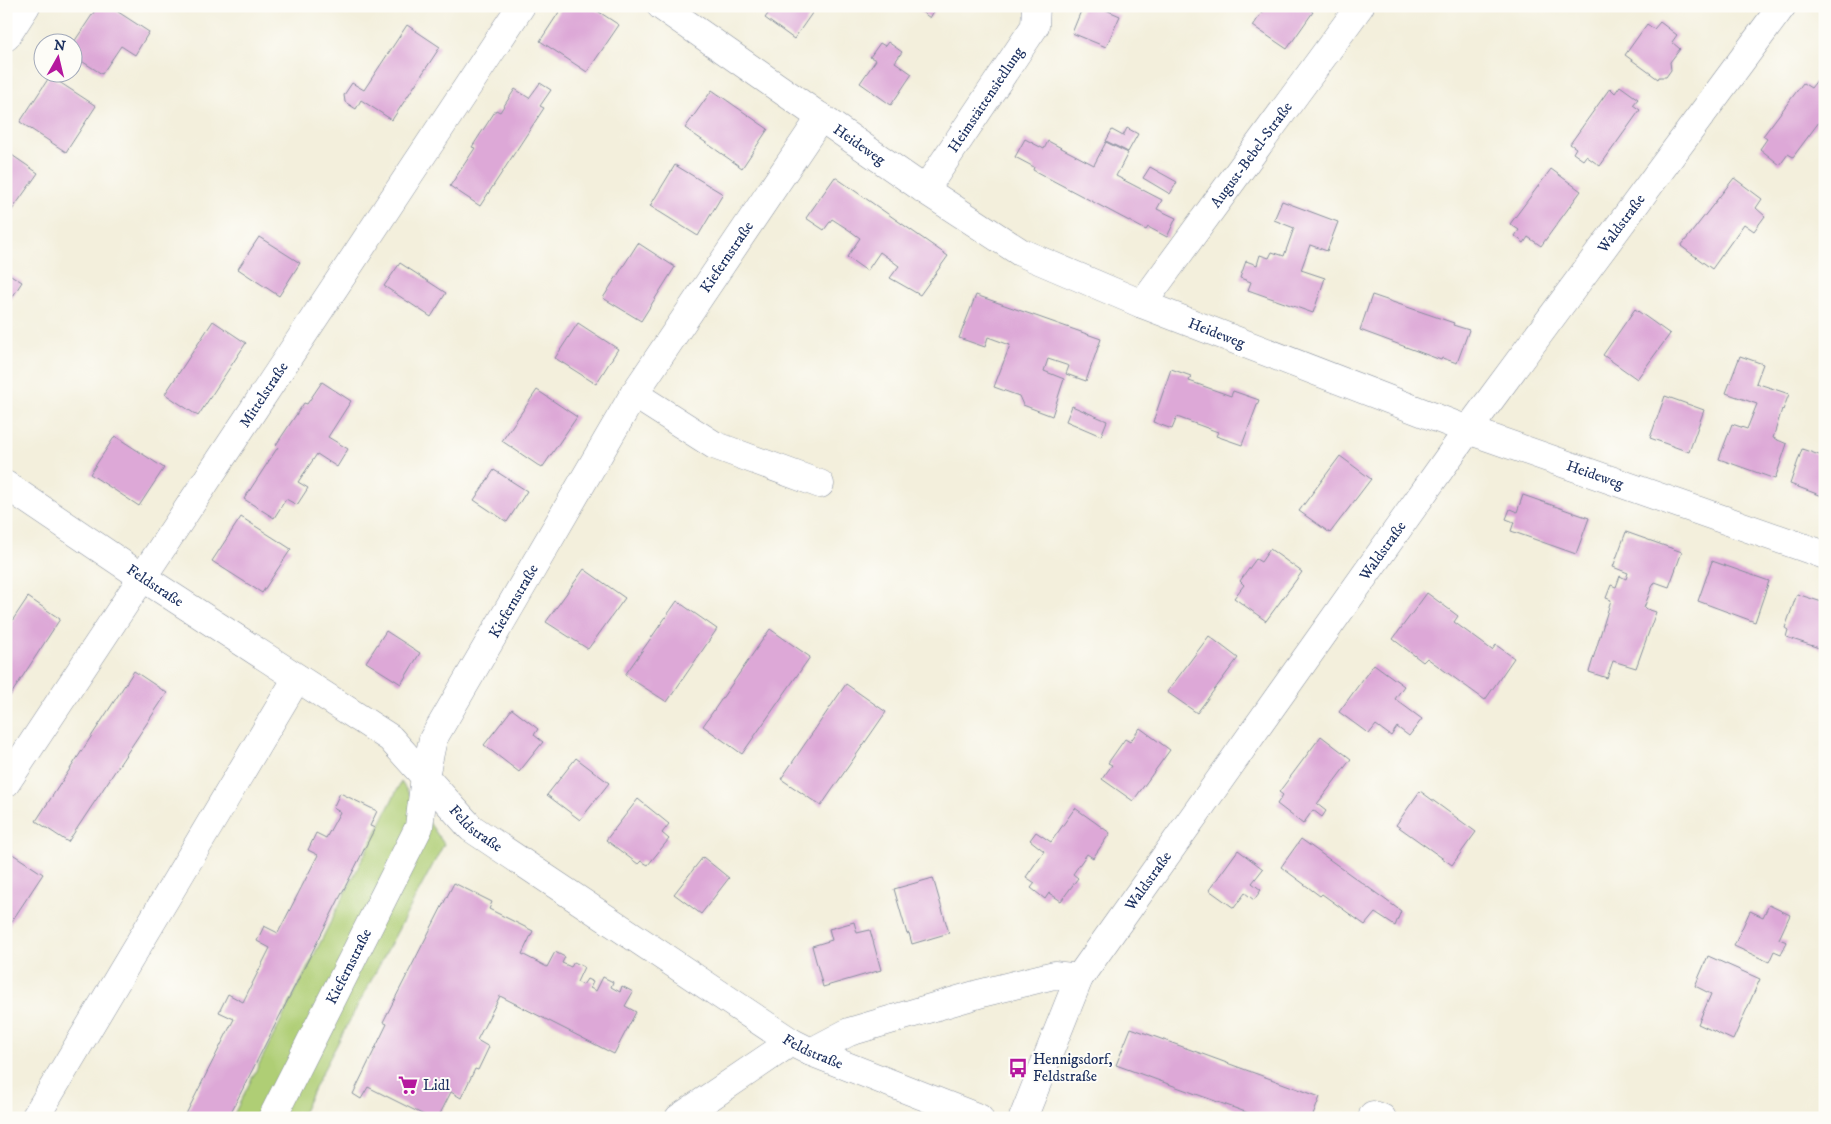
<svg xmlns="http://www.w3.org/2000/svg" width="1831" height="1124" viewBox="0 0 1831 1124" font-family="'IM FELL DW Pica',serif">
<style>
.green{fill:#afce75;stroke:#657e6a}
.building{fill:#dda8d7}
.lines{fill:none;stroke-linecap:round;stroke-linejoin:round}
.minor-casing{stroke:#878f9d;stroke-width:29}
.minor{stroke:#fff;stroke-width:28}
.labels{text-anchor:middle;stroke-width:4;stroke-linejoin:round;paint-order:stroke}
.street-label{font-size:15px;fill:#1b2f5e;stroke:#fdfcf7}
.poi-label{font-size:15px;fill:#1b2f5e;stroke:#fdfcf7;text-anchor:start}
</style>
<rect width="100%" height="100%" fill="#fdfcf7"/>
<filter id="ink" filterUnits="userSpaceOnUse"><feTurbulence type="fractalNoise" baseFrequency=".02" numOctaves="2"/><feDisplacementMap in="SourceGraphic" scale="10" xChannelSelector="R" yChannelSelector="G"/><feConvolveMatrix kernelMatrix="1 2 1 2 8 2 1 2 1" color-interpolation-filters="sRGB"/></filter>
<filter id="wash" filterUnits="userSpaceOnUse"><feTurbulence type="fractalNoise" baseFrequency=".0096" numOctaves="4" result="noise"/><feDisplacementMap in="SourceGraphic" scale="20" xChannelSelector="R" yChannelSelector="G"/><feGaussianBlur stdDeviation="1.12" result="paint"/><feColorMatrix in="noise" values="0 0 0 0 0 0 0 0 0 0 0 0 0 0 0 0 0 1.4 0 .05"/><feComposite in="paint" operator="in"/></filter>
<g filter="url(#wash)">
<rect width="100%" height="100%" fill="#f3efdc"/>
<!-- green -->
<polygon class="green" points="401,782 444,844 317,1082 300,1118 232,1118"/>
<g id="blocks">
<!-- building -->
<g class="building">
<polygon points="98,6 109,6 149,32 135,55 121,46 102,74 72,55 72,45"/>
<polygon points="563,6 590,6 619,25 587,72 540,41"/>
<polygon points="774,6 817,6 794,39 765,18"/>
<polygon points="914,6 937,6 930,18"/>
<polygon points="1083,6 1097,6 1120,16 1106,47 1072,33"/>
<polygon points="1266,6 1304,6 1313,12 1287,49 1253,26"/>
<polygon points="1660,22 1677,35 1672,42 1680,49 1670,62 1671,70 1666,77 1659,77 1658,79 1625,55 1647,24 1654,29"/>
<polygon points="407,25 440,47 392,120 361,100 356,109 345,102 344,95 352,83 364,90"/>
<polygon points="888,42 902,52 895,62 912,74 891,105 860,83 876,60 870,57 880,43 885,46"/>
<polygon points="50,76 96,106 66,152 20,122"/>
<polygon points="1818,79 1825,84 1825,114 1793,157 1788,154 1780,165 1760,149 1767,139 1763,136 1803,83 1811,88"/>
<polygon points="540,83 551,90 540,106 544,108 480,206 450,186 475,148 472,147 496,110 500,112 515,89 529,98"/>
<polygon points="1620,86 1638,99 1633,105 1640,110 1600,166 1586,156 1583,160 1573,153 1576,148 1570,144 1610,88 1615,93"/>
<polygon points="712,90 768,129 742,168 685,128"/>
<polygon points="1127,128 1138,134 1128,152 1106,141 1112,130 1123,136"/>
<polygon points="1025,139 1044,149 1048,141 1094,165 1106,142 1128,153 1116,176 1162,200 1157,209 1176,218 1167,237 1148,227 1146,230 1033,170 1034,167 1015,157"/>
<polygon points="6,151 38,173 12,210 6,206"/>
<polygon points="675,165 723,194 698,236 650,206"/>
<polygon points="1150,167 1177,182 1170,194 1143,178"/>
<polygon points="1551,169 1581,191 1541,246 1528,237 1524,243 1515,236 1519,230 1510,224"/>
<polygon points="835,177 948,256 920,295 890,278 899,266 880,252 867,271 847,257 860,238 849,230 832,219 824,230 806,218"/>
<polygon points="1734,178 1762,199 1756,208 1765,216 1754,231 1744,224 1712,269 1681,246"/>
<polygon points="1282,201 1338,222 1327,251 1310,245 1301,270 1325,278 1313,313 1248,290 1251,282 1240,278 1246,261 1257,265 1260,255 1269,258 1272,252 1284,256 1294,228 1274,220"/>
<polygon points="259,237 300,263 279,296 238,269"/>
<polygon points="638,243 675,267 641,321 603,298"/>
<polygon points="400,263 446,293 431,317 384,286"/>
<polygon points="6,272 22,282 6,307"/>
<polygon points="976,295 1101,339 1086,381 1066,374 1069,366 1048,359 1044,371 1064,379 1052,416 1023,405 1019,396 994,387 1010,345 988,337 985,347 959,338"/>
<polygon points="1372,295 1454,323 1453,325 1469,330 1457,363 1442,358 1441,360 1360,330"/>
<polygon points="1635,309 1670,334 1637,379 1603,355"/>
<polygon points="213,321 246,343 198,416 165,394"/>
<polygon points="578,323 618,349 596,384 555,358"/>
<polygon points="1740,356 1763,364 1756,383 1789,394 1783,410 1782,409 1773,438 1787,444 1775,479 1719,459 1732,424 1747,429 1757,404 1726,393"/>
<polygon points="1171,369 1191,376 1189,381 1231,396 1233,391 1259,400 1242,445 1216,436 1218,432 1177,417 1172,429 1153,422"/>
<polygon points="322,382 351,401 328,437 348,449 337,467 317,454 298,482 308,488 297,505 286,499 274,518 244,499 278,447 276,445 304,403 307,404"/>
<polygon points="537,390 577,417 542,468 502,441"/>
<polygon points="1665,396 1704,410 1689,452 1650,438"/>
<polygon points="1072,406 1107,421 1101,436 1066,421"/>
<polygon points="115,436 164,468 139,506 90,474"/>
<polygon points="1802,449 1825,457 1825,497 1790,484"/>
<polygon points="1340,456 1371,479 1330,533 1299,511"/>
<polygon points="494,470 527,491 507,522 474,500"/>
<polygon points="1523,495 1589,518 1576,554 1511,531 1514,522 1506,519 1510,509 1517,512"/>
<polygon points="241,517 291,549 262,593 212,561"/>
<polygon points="1626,532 1682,552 1669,587 1655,582 1651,589 1644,608 1656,612 1636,668 1613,661 1607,678 1589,672 1611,600 1606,598 1611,585 1616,587 1620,576 1626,579 1628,573 1613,567"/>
<polygon points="1270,549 1302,572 1266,621 1234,598 1244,585 1240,581 1256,559 1261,562"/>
<polygon points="1712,561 1769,581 1755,622 1698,601"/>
<polygon points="584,569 625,598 588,649 546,622"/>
<polygon points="1427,593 1458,616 1454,622 1492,650 1496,645 1514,658 1485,700 1427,658 1423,662 1393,639"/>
<polygon points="1797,594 1825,603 1825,650 1786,637 1788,630 1785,628"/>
<polygon points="28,597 60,619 6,702 6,630"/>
<polygon points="677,601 717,629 667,702 625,675"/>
<polygon points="770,629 810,657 742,754 703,726"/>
<polygon points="386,631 420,653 401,684 366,662"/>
<polygon points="1209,636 1238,658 1197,713 1167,692"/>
<polygon points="1374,664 1404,686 1395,699 1422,719 1409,736 1397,727 1391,736 1376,725 1369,734 1339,712"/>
<polygon points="134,671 167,693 68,842 36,821"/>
<polygon points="846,684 886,712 821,806 781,779"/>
<polygon points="512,709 538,729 534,735 543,742 519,772 484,745"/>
<polygon points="1140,728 1170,750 1133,801 1102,779 1112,765 1108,763 1125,739 1130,742"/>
<polygon points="1321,736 1351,759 1317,804 1326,811 1322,817 1313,810 1303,824 1277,804 1283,795 1279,792"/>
<polygon points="576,758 609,783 580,820 547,795"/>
<polygon points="1420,791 1476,832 1452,865 1396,825"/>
<polygon points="340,793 377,811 370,826 375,828 228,1118 184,1118 234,1019 219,1012 228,994 243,1002 270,948 257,941 264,926 278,933 280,929 318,855 308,850 316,833 326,838 340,812 333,808"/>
<polygon points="638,799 669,824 662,833 669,839 648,865 641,861 638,864 606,840"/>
<polygon points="1075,808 1110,833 1093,858 1087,854 1073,874 1078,878 1061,901 1049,893 1045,899 1031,888 1035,883 1026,877 1044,851 1030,840 1036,832 1051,842"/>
<polygon points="1301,839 1401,911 1395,926 1375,913 1365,925 1322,894 1320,896 1281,867"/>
<polygon points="1238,850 1263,869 1252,883 1261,890 1254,900 1245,893 1234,908 1209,890"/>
<polygon points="11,853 43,874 6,930 6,860"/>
<polygon points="703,857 729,878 701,914 674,894"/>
<polygon points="933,878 949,933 912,944 909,933 907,934 894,889"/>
<polygon points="454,883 492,902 489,909 533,931 522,954 547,967 555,952 565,957 562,963 571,967 574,962 584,967 577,982 583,985 587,979 593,982 590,988 596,991 603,977 613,982 611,987 620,992 622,986 633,992 625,1006 636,1012 614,1054 500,996 477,1040 489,1047 478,1070 475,1069 461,1098 451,1092 438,1118 425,1118 426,1116 368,1087 361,1099 353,1094 387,1024 383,1022"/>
<polygon points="1769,905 1790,915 1779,939 1787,942 1781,954 1774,951 1769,962 1734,946 1750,911 1763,917"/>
<polygon points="854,922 857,933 870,930 881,970 823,987 812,946 832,940 829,929"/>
<polygon points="1708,956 1760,979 1733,1040 1698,1024 1711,994 1695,986"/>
<polygon points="1131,1028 1320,1097 1312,1118 1262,1118 1116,1065"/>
</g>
</g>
</g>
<g filter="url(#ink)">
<use href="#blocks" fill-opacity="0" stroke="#878f9d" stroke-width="1"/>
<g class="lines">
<defs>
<g id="minor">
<path id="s1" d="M661 6 925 190 1020 252 1142 304 1468 430 1825 555"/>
<polyline points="6,37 26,6"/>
<path id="s2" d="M925 190 1035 26 1036 6"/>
<path id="s3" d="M1142 304 1360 6"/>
<polyline points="634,394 714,445 820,484"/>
<path id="s4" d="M6 485 142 577 390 738 471 828 791 1042 811 1052 979 1118"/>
<path id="s5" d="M6 783 521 6"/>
<polyline points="811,1052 849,1032 982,993 1054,975 1079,978"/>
<polyline points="1373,1115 1382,1118"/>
<polyline points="35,1118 297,678"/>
<path id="s6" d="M272 1118 419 827 425 776 433 739 634 394 821 117"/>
<polyline points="679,1118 791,1042"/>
<path id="s7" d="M1023 1118 1079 978 1468 430 1782 6"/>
</g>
</defs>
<!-- minor casing -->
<use href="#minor" class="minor-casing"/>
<!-- minor -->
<use href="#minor" class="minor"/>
</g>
</g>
<!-- icons -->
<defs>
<symbol id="bus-bare" viewBox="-9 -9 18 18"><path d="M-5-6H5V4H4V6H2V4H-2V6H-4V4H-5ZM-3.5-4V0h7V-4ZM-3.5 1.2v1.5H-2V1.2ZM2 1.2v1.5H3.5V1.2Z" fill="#b5179e" stroke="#fdfcf7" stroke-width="2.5" paint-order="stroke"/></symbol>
<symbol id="supermarket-bare" viewBox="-9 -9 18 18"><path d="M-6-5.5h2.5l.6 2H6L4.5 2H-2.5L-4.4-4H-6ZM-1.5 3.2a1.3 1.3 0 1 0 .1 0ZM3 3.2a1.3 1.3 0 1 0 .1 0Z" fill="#b5179e" stroke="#fdfcf7" stroke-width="2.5" paint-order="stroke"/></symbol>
</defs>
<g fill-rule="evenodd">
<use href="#bus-bare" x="1004" y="1054" width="28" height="28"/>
<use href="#supermarket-bare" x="394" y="1071" width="28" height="28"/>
</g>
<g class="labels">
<!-- street labels -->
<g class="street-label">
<text dy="5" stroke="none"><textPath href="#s2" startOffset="109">Heimstättensiedlung</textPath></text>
<text dy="5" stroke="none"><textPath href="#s1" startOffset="242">Heideweg</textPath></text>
<text dy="5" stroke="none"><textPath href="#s3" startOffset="185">August-Bebel-Straße</textPath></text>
<text dy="5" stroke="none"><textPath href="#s7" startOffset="1080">Waldstraße</textPath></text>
<text dy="5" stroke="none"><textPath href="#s6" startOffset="980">Kiefernstraße</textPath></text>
<text dy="5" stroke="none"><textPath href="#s1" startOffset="648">Heideweg</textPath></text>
<text dy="5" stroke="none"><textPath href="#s5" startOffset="466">Mittelstraße</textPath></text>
<text dy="5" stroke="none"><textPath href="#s1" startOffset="1052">Heideweg</textPath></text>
<text dy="5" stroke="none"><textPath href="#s7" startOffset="675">Waldstraße</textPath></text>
<text dy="5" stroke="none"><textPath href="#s4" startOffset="180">Feldstraße</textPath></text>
<text dy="5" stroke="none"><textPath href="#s6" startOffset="575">Kiefernstraße</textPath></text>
<text dy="5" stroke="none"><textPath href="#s4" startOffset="585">Feldstraße</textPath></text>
<text dy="5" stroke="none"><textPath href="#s7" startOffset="270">Waldstraße</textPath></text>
<text dy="5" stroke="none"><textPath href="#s6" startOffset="170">Kiefernstraße</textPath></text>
<text dy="5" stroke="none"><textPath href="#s4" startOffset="990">Feldstraße</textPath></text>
</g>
<!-- poi labels -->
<g class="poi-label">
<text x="1033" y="1064">Hennigsdorf,<tspan x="1033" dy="17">Feldstraße</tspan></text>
<text x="423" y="1090">Lidl</text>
</g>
</g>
<!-- margin -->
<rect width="1831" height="1124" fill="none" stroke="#fdfcf7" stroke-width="25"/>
<!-- north arrow -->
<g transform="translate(58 58) rotate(8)"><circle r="24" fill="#fdfcf7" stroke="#a3aaba"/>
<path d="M0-4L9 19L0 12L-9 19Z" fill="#b5179e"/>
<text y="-8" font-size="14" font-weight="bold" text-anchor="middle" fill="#1b2f5e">N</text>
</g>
</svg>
